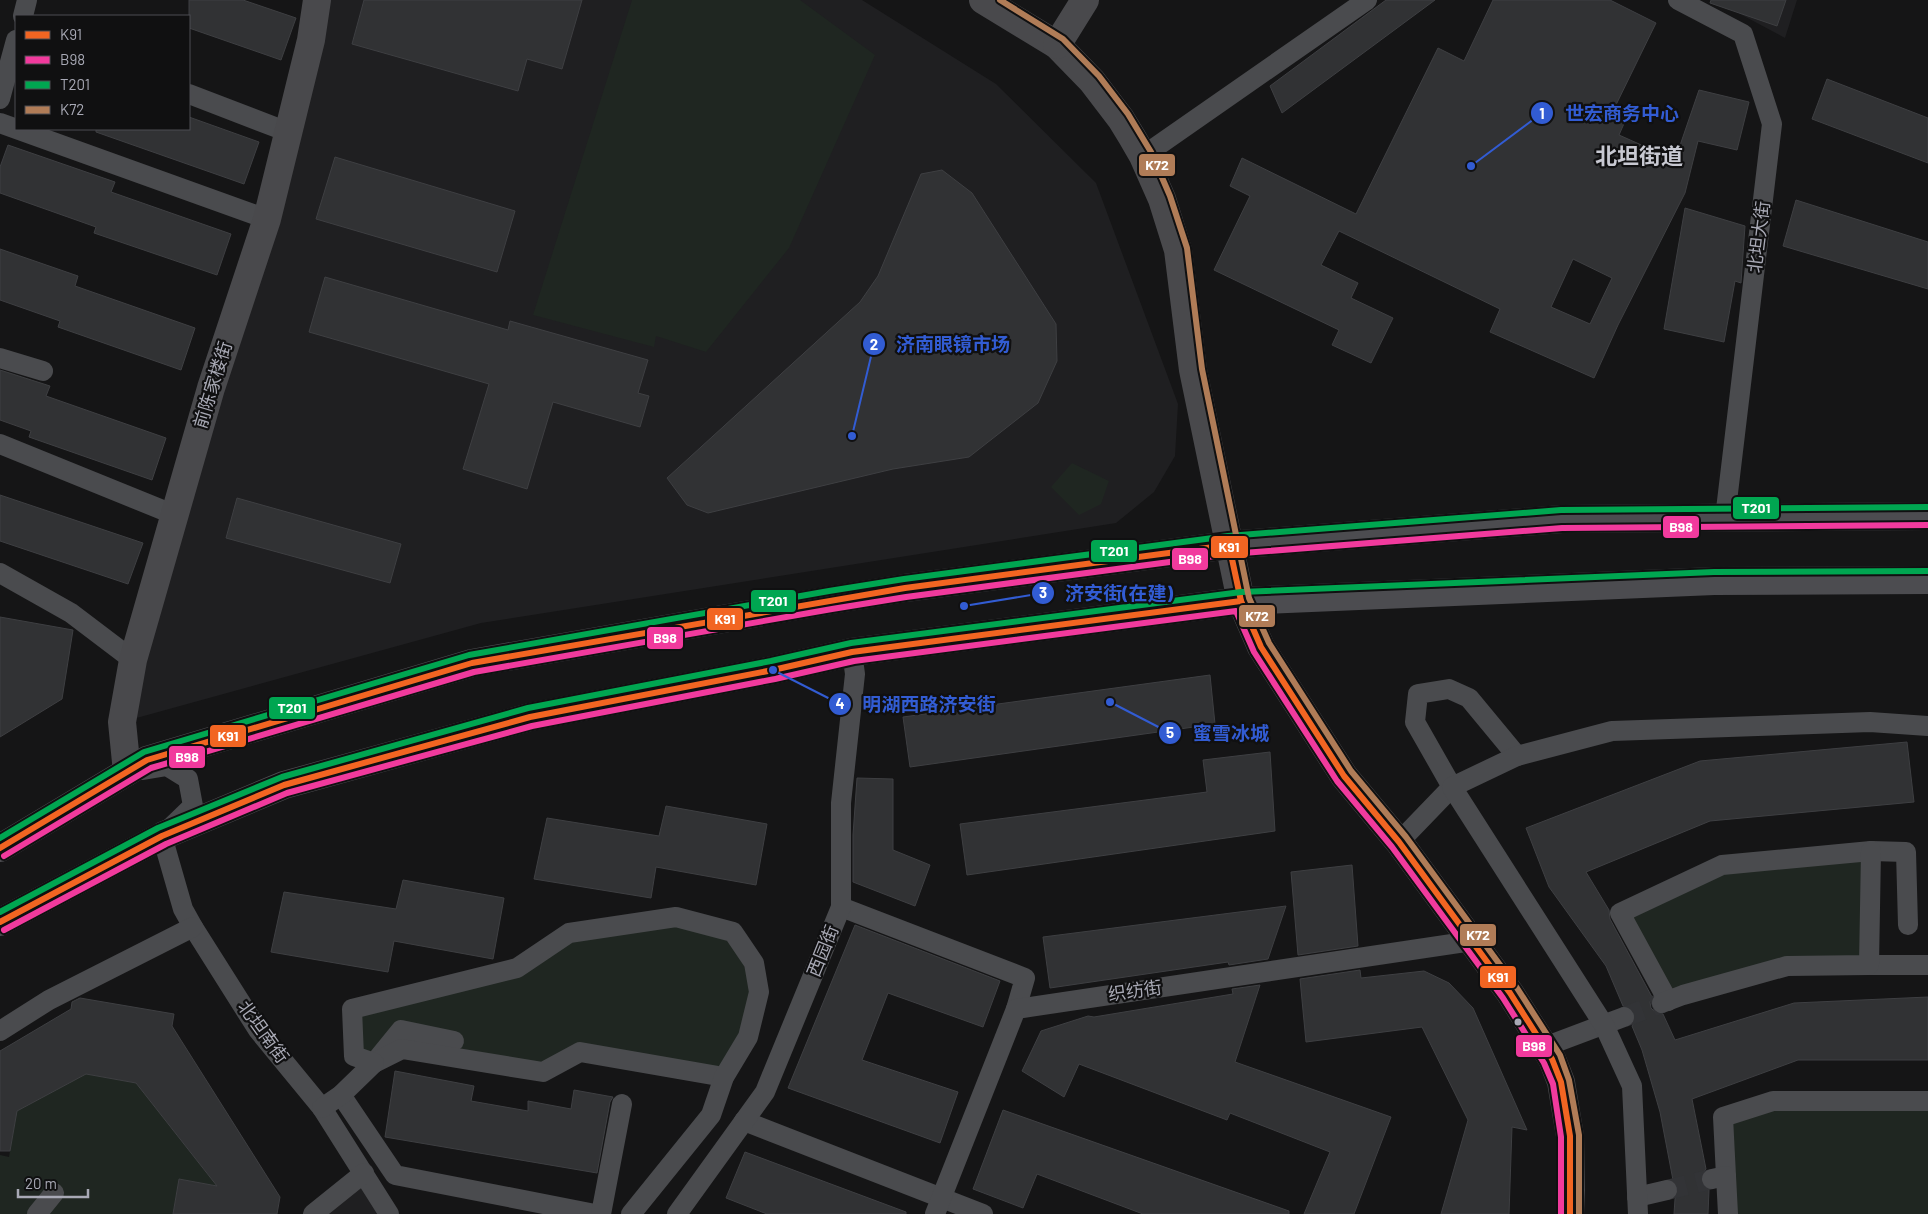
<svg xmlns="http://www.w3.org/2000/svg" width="1928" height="1214" viewBox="0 0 1928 1214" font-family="Barlow,'Noto Sans SC',sans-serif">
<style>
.built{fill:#1f1f21}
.green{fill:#1f2621}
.building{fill:#313234;stroke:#3e3f42;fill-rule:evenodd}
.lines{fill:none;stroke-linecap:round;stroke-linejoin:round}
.street-tunnel{stroke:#323336;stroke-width:20;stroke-dasharray:20 10;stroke-linecap:butt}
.street{stroke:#4a4b4e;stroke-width:20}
.secondary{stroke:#49494c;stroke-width:28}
.primary{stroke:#4c4c50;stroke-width:28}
.bus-1-casing{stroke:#101011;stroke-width:10}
.bus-2-casing{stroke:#101011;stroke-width:10}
.bus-3-casing{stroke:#101011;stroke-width:10}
.bus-4-casing{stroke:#101011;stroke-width:10}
.bus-1{stroke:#f26522;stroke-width:6}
.bus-2{stroke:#f13a9d;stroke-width:6}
.bus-3{stroke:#00a651;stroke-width:6}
.bus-4{stroke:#b07c57;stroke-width:6}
.bus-dot{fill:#a8a9b5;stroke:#101011;stroke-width:2}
.labels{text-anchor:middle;stroke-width:4.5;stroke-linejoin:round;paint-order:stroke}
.street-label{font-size:18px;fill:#a8a9b5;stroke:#101011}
.district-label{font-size:22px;font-weight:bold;fill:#c8c9d2;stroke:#101011}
.leader{fill:none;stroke:#325cd3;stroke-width:2}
.callout-dot{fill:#325cd3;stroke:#101011;stroke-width:2}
.mark-label{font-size:15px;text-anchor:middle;font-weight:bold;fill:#fff}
.callout-label{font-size:19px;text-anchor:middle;font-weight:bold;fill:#325cd3;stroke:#101011;stroke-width:4.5;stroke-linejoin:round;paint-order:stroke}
.line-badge{stroke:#101011;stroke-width:2}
.badge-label{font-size:14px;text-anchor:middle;font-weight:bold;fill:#fff}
</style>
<rect width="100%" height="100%" fill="#151516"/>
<!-- built -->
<g class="built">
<polygon points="321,0 862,0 996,84 1096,183 1178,404 1175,456 1154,492 1116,523 481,623 122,722"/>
<polygon points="1714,0 1797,0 1785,38"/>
<polygon points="364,1173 389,1214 317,1214"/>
</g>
<!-- green -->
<g class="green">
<polygon points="632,0 800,0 875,55 789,248 706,352 656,336 654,347 533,315"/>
<polygon points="1072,463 1109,481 1101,504 1079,515 1051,487"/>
<polygon points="1871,851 1869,965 1787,966 1668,1001 1620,913 1722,865"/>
<polygon points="676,917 733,932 759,992 724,1077 580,1052 543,1072 402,1049 354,1056 352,1009 517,968 569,933"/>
<polygon points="86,1074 136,1083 217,1186 179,1179 173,1213 175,1214 0,1214 0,1155 9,1157 15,1122 2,1119"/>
<polygon points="1773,1101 1928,1101 1928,1214 1728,1214 1723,1117"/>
</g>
<!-- building -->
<g class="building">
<polygon points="189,0 243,0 296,18 281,60 189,28"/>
<polygon points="364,0 582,0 562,69 527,59 518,91 352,44"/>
<polygon points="1386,0 1435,0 1282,113 1270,86"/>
<path d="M1493 0H1610L1656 23 1612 113 1626 119 1619 135 1675 160 1699 90 1749 102 1737 150 1698 141 1685 193 1618 325 1594 378 1490 332 1500 309 1339 231 1321 265 1358 283 1351 298 1393 318 1371 363 1332 345 1339 330 1214 270 1250 196 1230 186 1242 158 1356 214 1438 48 1464 61ZM1573 259 1612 278 1590 324 1551 307Z"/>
<polygon points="1711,0 1786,0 1777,26 1710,3"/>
<polygon points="1827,79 1928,118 1928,163 1812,119"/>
<polygon points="189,117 259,142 244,184 96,132 96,129 189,129"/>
<polygon points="8,145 115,182 111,192 231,234 217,275 94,233 96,227 0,193 0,167"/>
<polygon points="335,157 515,211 497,272 316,219"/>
<polygon points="942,170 972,193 1056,324 1057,361 1038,403 969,457 893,469 708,513 687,505 667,478 860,302 878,276 921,174"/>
<polygon points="1796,200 1928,242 1928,289 1783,246"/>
<polygon points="1685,208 1745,226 1741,283 1735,281 1724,342 1664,329"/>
<polygon points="0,249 78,276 75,286 195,328 181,370 58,327 60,321 0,300"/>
<polygon points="325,277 508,330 510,321 648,360 638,393 649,396 640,427 553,402 527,489 463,469 489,384 309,332"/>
<polygon points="0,370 50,386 46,396 166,438 152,480 29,437 31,431 0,420"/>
<polygon points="0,495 143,543 128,584 0,541"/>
<polygon points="237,498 401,544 390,583 226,538"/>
<polygon points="0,617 73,630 62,699 0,737"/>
<polygon points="1210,675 1215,724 910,767 903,717"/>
<polygon points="1907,742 1914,802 1710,821 1586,872 1609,910 1610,919 1652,997 1650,1002 1651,1008 1655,1012 1663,1014 1675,1040 1794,1003 1928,997 1928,1060 1798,1060 1692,1099 1706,1169 1701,1175 1700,1181 1704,1187 1709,1190 1708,1214 1674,1214 1675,1199 1678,1194 1679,1188 1673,1180 1660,1112 1642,1050 1632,1026 1636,1019 1635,1012 1631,1008 1623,1006 1606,966 1549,887 1526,828 1700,761"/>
<polygon points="1270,752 1275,831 967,875 960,824 1207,792 1203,760"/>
<polygon points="857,778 893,779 893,850 930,865 915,906 853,882 853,835"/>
<polygon points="666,806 767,824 756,885 656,867 651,898 534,879 547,818 659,836"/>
<polygon points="1352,865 1358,946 1298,955 1291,872"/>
<polygon points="403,880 504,898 493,959 394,941 388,972 271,952 284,892 396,909"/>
<polygon points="1286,906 1268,959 1229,965 1228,962 1050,988 1043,937"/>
<polygon points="855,925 1000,981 983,1027 888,993 862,1060 958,1092 940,1143 788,1088"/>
<polygon points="1360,970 1361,978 1424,971 1449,983 1473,1008 1527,1130 1512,1127 1509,1214 1441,1214 1468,1120 1422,1027 1306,1042 1300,979"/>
<polygon points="1260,985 1235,1062 1391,1117 1354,1214 1304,1214 1330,1152 1230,1113 1227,1120 1079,1064 1064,1097 1022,1071 1041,1031 1088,1016 1094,1017 1233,994 1232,989"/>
<polygon points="80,998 174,1014 172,1026 280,1197 277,1214 173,1214 179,1179 217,1186 136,1083 86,1074 17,1111 10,1151 0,1151 0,1051 71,1009 72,1002"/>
<polygon points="395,1071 474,1086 471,1101 528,1111 528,1101 571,1109 574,1090 613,1097 610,1102 597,1173 385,1137"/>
<polygon points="1003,1110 1289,1211 1289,1214 1143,1214 1037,1174 1023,1208 973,1189"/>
<polygon points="745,1152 906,1212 906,1214 767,1214 726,1198"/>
</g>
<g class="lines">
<!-- street-tunnel -->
<g class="street-tunnel">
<polyline points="1624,1017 1662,1003"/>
<polyline points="1667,1190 1712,1179"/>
</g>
<!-- street -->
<g class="street">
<polyline points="1678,0 1743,34 1772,124 1725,518"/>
<polyline points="23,16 27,0"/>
<polyline points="189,94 288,132"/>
<polyline points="0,99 16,40"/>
<polyline points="0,123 267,219"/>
<polyline points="1143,156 1367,0"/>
<polyline points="0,358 43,371"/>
<polyline points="0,444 175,515"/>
<polyline points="0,573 71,613 133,660"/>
<polyline points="143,770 167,766 188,779 193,806 162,836 183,909 193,927 258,1030 322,1108 389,1214"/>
<polyline points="1399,842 1452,787 1415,722 1418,694 1449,689 1469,698 1517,756"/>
<polyline points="841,907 1025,978 1016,1009"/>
<polyline points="1869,965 1928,965"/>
<polyline points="1668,1001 1620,913 1722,865 1871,851 1906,852 1908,925"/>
<polyline points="1662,1003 1683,995 1787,966 1869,965 1871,851"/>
<polyline points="0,1031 49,1000 193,927"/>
<polyline points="1544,1047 1624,1017"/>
<polyline points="379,1057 401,1030 454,1041"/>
<polyline points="374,1063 402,1049 543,1072 580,1052 724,1077"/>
<polyline points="341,1095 395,1175 595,1214"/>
<polyline points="322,1108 341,1095 374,1063 354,1056 352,1009 517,968 569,933 676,917 733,932 754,963 759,992 748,1037 724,1077 711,1115 631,1214"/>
<polyline points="744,1121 983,1214"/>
<polyline points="1726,1176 1723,1117 1773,1101 1928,1101"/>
<polyline points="1712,1179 1726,1176 1728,1214"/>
<polyline points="1637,1197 1667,1190"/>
<polyline points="37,1214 54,1193"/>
<polyline points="313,1214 364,1173"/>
<polyline points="601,1214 622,1104"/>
<polyline points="677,1214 765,1092 841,907 841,803 855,674 852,652"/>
<polyline points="935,1214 1016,1009 1472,941"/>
<polyline points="1638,1214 1632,1086 1604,1025 1452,787 1517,756 1612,731 1870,722 1928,726"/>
</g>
<!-- secondary -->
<g class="secondary">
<polyline points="983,0 1057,45 1092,81 1121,119 1132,137 1143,156 1162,199 1178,250 1193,370 1241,601 1261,647 1344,776 1399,842 1510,993 1552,1059 1561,1082 1570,1136 1571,1190 1570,1214"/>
<polyline points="1057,45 1085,0"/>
<polyline points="127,772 122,722 133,660 211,388 267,219 311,40 317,0"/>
</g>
<!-- primary -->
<g class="primary">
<polyline points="0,848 147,760 472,663 831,600 905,588 1229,545 1562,519 1928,516"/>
<polyline points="0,922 162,836 284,785 530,717 773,670 852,652 1241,601 1714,581 1928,580"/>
</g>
<defs>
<g id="bus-1">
<polyline points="0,848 147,760 472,663 905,588 1229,545 1241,601 1261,647 1344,776 1399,842 1510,993 1552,1059 1561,1082 1570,1136 1570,1214"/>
<polyline points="0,922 162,836 284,785 530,717 773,670 852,652 1241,601"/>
</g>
<g id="bus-2">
<polyline points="4,856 151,768 474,672 832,609 906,597 1230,554 1562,528 1928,525"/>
<polyline points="4,930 166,844 287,793 532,726 775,679 854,661 1236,611 1254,652 1337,781 1392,847 1503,998 1544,1063 1553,1084 1561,1137 1561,1214"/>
</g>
<g id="bus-3">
<polyline points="0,838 144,752 469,655 829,591 904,579 1228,536 1561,510 1928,507"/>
<polyline points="0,912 158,828 282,777 528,708 771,661 851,643 1241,592 1714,572 1928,571"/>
</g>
<polyline id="bus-4" points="1000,0 1063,39 1099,76 1128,114 1151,152 1170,196 1187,248 1202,369 1249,598 1269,643 1351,771 1406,837 1517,988 1560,1055 1569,1080 1579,1135 1579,1214"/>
</defs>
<!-- bus-1 casing -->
<use href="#bus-1" class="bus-1-casing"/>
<!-- bus-2 casing -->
<use href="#bus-2" class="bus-2-casing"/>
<!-- bus-3 casing -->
<use href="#bus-3" class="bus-3-casing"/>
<!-- bus-4 casing -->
<use href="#bus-4" class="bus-4-casing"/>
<!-- bus-1 -->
<use href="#bus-1" class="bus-1"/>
<!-- bus-2 -->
<use href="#bus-2" class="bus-2"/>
<!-- bus-3 -->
<use href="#bus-3" class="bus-3"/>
<!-- bus-4 -->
<use href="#bus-4" class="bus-4"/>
</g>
<!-- markers -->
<circle class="bus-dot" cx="1518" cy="1022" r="4.5"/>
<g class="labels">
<!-- street labels -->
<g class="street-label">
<text transform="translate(1759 237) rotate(-83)" y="6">北坦大街</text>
<text transform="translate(213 385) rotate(-73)" y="6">前陈家楼街</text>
<text transform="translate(823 951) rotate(-68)" y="6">西园街</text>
<text transform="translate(1135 991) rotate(-8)" y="6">织纺街</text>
<text transform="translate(263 1032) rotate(54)" y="6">北坦南街</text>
</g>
<!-- district labels -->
<g class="district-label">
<text x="1639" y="164">北坦街道</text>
</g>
</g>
<!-- callouts -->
<path class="leader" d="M1471 166L1542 113M852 436L874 344M964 606L1043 593M773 670L840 704M1110 702L1170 733"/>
<g class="callout-dot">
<circle cx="1471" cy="166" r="5"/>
<circle cx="852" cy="436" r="5"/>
<circle cx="964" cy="606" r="5"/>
<circle cx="773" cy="670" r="5"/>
<circle cx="1110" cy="702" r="5"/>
<circle cx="1542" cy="113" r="12"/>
<circle cx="874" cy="344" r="12"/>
<circle cx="1043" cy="593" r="12"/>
<circle cx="840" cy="704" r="12"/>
<circle cx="1170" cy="733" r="12"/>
</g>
<g class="mark-label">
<text x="1542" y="119">1</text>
<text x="874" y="350">2</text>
<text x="1043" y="598">3</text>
<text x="840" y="709">4</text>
<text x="1170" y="738">5</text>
</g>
<g class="callout-label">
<text x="1622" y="120">世宏商务中心</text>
<text x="953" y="351">济南眼镜市场</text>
<text x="1119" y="600">济安街(在建)</text>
<text x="929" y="711">明湖西路济安街</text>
<text x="1231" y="740">蜜雪冰城</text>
</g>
<g class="line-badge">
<rect x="1138" y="153" width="38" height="24" rx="5" fill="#b07c57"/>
<rect x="1732" y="496" width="48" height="24" rx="5" fill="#00a651"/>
<rect x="1662" y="515" width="38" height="24" rx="5" fill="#f13a9d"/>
<rect x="1210" y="535" width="39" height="24" rx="5" fill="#f26522"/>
<rect x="1090" y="539" width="48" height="24" rx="5" fill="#00a651"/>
<rect x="1171" y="547" width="38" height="24" rx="5" fill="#f13a9d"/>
<rect x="750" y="589" width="47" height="24" rx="5" fill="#00a651"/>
<rect x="1238" y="604" width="38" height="24" rx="5" fill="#b07c57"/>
<rect x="706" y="607" width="38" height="24" rx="5" fill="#f26522"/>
<rect x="646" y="626" width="38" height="24" rx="5" fill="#f13a9d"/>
<rect x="268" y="696" width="48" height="24" rx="5" fill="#00a651"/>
<rect x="209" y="724" width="38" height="24" rx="5" fill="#f26522"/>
<rect x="168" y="745" width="38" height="24" rx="5" fill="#f13a9d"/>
<rect x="1459" y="923" width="38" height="24" rx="5" fill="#b07c57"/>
<rect x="1479" y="965" width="38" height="24" rx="5" fill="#f26522"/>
<rect x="1515" y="1034" width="38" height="24" rx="5" fill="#f13a9d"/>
</g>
<g class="badge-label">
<text x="1157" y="170">K72</text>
<text x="1756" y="513">T201</text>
<text x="1681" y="532">B98</text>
<text x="1229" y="552">K91</text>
<text x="1114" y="556">T201</text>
<text x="1190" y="564">B98</text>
<text x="773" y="606">T201</text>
<text x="1257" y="621">K72</text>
<text x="725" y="624">K91</text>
<text x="665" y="643">B98</text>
<text x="292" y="713">T201</text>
<text x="228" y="741">K91</text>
<text x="187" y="762">B98</text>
<text x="1478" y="940">K72</text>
<text x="1498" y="982">K91</text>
<text x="1534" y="1051">B98</text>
</g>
<!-- legend -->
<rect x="15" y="15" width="175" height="115" fill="#101011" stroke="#4d4d53"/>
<rect x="25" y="31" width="25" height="8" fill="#f26522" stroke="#4d4d53"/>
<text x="60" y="40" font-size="15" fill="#a8a9b5">K91</text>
<rect x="25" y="56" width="25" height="8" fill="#f13a9d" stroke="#4d4d53"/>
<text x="60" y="65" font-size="15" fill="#a8a9b5">B98</text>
<rect x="25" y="81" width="25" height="8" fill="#00a651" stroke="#4d4d53"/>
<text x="60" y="90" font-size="15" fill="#a8a9b5">T201</text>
<rect x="25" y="106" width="25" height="8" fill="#b07c57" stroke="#4d4d53"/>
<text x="60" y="115" font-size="15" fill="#a8a9b5">K72</text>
<!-- scale -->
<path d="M18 1189v8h70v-8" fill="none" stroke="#a8a9b5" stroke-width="2.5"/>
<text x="25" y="1189" font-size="15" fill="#a8a9b5" stroke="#101011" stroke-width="4" paint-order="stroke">20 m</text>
</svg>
